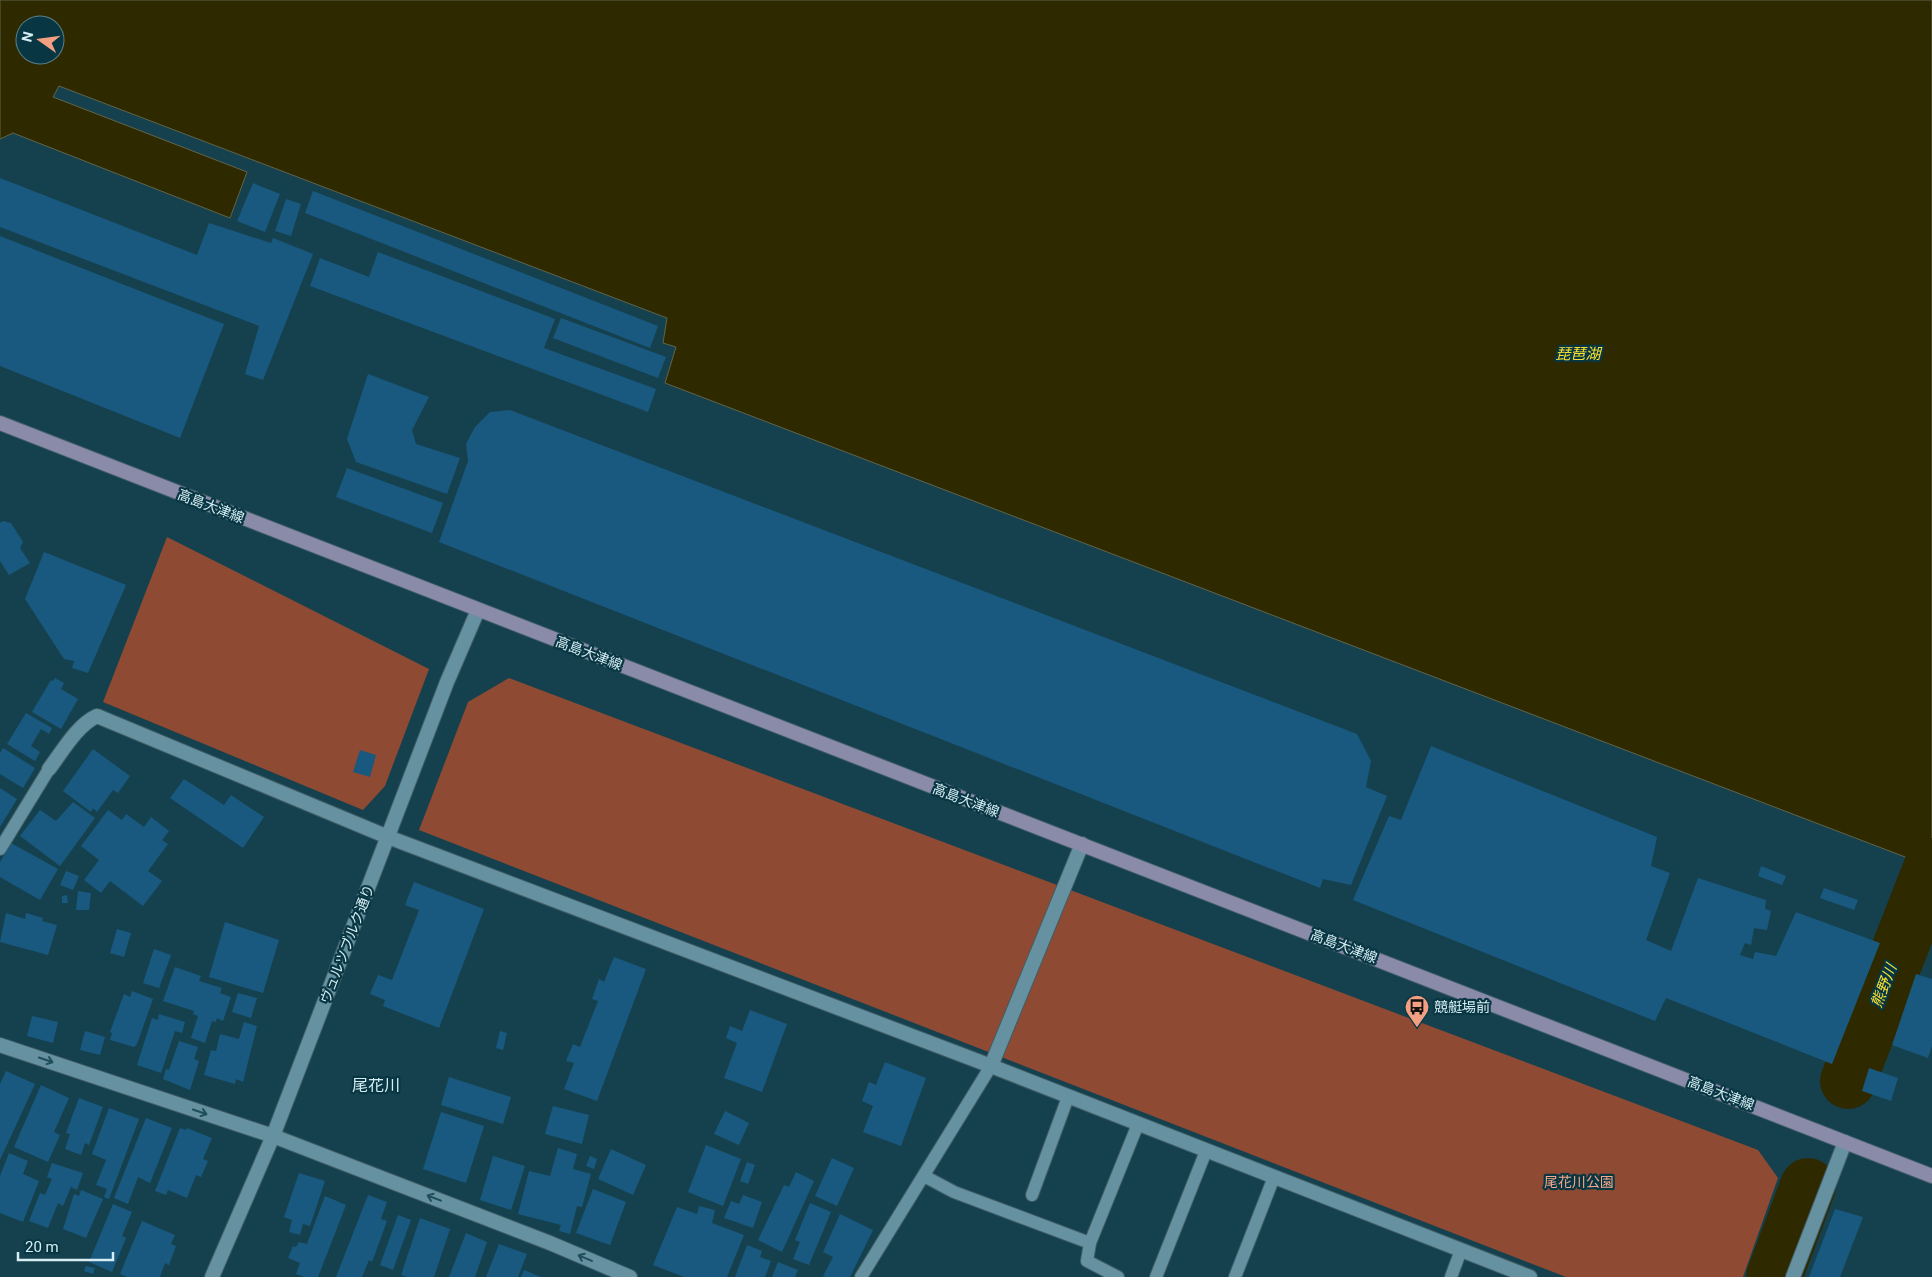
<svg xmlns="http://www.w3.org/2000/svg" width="1932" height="1277" viewBox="0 0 1932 1277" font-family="Roboto,'Noto Sans JP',sans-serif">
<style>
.green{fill:#8e4a32}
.water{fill:#2f2900;stroke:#616449;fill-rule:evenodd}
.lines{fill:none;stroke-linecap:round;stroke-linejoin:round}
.river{stroke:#2f2900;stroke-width:56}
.building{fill:#19597f}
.service-casing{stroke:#405e67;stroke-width:14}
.minor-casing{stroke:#405e67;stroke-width:16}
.tertiary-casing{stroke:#405e67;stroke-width:16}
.secondary-casing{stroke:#405e67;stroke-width:16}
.service{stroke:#6691a0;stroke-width:12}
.minor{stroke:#6691a0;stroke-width:14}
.tertiary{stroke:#6691a0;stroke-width:14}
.secondary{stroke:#8a8aa9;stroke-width:14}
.oneway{stroke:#204e5a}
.labels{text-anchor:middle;stroke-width:4.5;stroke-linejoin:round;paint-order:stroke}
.street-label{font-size:14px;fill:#d6edf4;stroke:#083743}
.poi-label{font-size:14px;fill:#d6edf4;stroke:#083743;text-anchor:start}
.park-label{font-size:14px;fill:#f9a789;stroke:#083743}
.water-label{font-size:15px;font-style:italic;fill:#fae12f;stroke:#083743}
.quarter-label{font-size:16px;fill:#d6edf4;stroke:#083743}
</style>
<rect width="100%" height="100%" fill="#15414e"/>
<!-- green -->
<g class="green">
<polygon points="167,537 429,669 385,786 363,810 103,702"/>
<polygon points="509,678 1758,1150 1778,1178 1743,1277 1566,1277 419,830 468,702"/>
</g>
<!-- water -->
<path class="water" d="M0 0H1932V896L1910 888 1913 860 665 383 676 347 663 343 667 318 59 86 53 97 247 172 230 218 13 133 0 139ZM25 25H55V55H25Z"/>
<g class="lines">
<!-- river -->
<g class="river">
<polyline points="1848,1081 1932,866"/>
<polyline points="1774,1277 1808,1186"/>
</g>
</g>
<!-- building -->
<g class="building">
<polygon points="0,178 197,255 209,223 271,243 273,238 313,254 263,380 245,374 259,326 0,227"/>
<polygon points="253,183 280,194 265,232 237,221"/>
<polygon points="313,191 658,326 650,348 305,213"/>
<polygon points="286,199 301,204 291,236 275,231"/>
<polygon points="0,236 224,324 180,438 0,366"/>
<polygon points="378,252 555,319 544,348 656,389 648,412 310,286 320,258 369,277"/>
<polygon points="561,318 666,357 658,378 553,338"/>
<polygon points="368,374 429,397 412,430 416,444 460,458 447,494 356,462 347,439"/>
<polygon points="510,410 1357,734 1371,761 1366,787 1387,796 1351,885 1323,879 1320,888 439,542 468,461 466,444 475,427 490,412"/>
<polygon points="347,468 443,503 432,533 336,497"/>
<polygon points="3,521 11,523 23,542 20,548 30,563 9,575 0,561 0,523"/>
<polygon points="44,552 126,585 88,673 72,668 74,661 64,659 25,599"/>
<polygon points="55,678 64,683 61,689 78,699 61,729 32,712 51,680 53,681"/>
<polygon points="26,713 52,728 49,734 41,729 31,746 40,752 35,761 7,744"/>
<polygon points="1431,746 1657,837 1651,866 1670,873 1646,940 1671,951 1698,878 1766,900 1765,909 1771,911 1767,930 1754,928 1751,945 1745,943 1740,955 1753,959 1755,952 1776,956 1796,912 1880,943 1832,1064 1666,998 1655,1021 1353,900 1389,816 1401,820"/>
<polygon points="3,748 35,768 23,788 0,774 0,753"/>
<polygon points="93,749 130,776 118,793 113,790 97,812 93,808 91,812 63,791"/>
<polygon points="360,750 376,755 370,777 353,772"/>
<polygon points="184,779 224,805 231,795 264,817 243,848 170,798"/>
<polygon points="0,788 17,799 0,827"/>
<polygon points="73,802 95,818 60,866 20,836 40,810 56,821"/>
<polygon points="108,810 122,820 126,814 144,827 151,817 169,831 162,840 168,844 148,871 162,881 143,906 110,881 101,893 84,880 99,860 81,846"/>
<polygon points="11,843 58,869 40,900 0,877 0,862"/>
<polygon points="1761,866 1786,876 1782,885 1758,876"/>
<polygon points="66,871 79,876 73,890 60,885"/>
<polygon points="414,882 484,909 439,1028 383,1006 385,1000 370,994 378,975 392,980 419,910 405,905"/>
<polygon points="1824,888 1858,900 1854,910 1820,898"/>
<polygon points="78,891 91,893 89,910 76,910"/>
<polygon points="67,895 68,903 62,903 62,896"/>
<polygon points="6,913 25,919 26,913 43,918 42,921 57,925 48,955 0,942"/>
<polygon points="225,922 279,940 263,993 209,977"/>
<polygon points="117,929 131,933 124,957 110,953"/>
<polygon points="154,949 171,955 159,988 143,983"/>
<polygon points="614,957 646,969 597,1101 564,1089 574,1063 566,1061 573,1044 580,1047 598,1001 592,999 599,979 604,982"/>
<polygon points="175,967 201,976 199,981 222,988 220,993 231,997 223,1021 217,1018 216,1022 212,1021 205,1043 191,1038 198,1016 193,1014 194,1011 163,1001"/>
<polygon points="1916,974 1932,979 1932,1046 1928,1058 1892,1045"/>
<polygon points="132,991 153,999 137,1044 134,1047 110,1040 112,1033 110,1032 124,994 130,997"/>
<polygon points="238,993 257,998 251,1018 232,1012"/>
<polygon points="750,1010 787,1024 762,1092 724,1078 737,1043 726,1038 730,1026 742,1031"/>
<polygon points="159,1014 185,1022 182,1033 175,1031 161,1073 137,1065 152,1018 158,1020"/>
<polygon points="32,1016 58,1022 53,1043 27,1036"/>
<polygon points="244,1022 257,1026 243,1082 236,1079 235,1084 204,1075 211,1050 216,1051 220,1034 239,1039"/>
<polygon points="85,1031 105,1037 100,1055 80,1050"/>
<polygon points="500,1031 507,1033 503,1050 496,1048"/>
<polygon points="179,1041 198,1047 194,1059 199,1061 190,1090 163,1079 166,1069 169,1070"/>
<polygon points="885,1062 926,1078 901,1146 863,1132 873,1106 862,1101 869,1082 876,1085"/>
<polygon points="1869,1068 1898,1078 1891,1101 1862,1091"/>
<polygon points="6,1071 35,1084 0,1160 0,1084"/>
<polygon points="449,1077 511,1097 503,1124 441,1105"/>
<polygon points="41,1085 69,1098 54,1132 60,1135 48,1162 14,1147"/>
<polygon points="79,1098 103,1107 89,1145 85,1143 81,1155 65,1149 70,1134 66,1133"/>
<polygon points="553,1106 589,1115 582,1144 545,1134"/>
<polygon points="109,1108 139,1119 109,1199 104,1197 107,1189 96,1185 106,1160 92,1154"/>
<polygon points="725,1111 749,1123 739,1145 714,1134"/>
<polygon points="441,1112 484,1126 466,1183 423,1169"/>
<polygon points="146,1118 172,1128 150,1183 138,1177 128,1204 114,1198"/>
<polygon points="180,1128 186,1130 187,1128 212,1138 203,1159 208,1161 201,1177 196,1175 187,1198 168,1190 166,1195 155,1191"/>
<polygon points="706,1145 741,1159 723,1206 688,1192"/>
<polygon points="558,1148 577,1154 573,1169 591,1174 582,1207 577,1206 570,1234 559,1231 561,1225 518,1214 529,1171 550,1176"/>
<polygon points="611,1149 646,1165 633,1195 598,1179"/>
<polygon points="9,1153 28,1161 23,1174 39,1181 23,1222 0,1213 0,1176"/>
<polygon points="493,1156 525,1166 511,1210 480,1200"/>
<polygon points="590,1156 597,1159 594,1169 586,1166"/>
<polygon points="832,1158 854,1168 837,1206 815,1196"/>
<polygon points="747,1162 755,1165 748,1184 740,1181"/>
<polygon points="52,1163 83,1173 77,1190 71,1187 63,1206 58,1203 48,1228 29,1221 40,1193 45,1195 52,1179 47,1177"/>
<polygon points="796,1172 814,1181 782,1252 758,1240 784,1185 789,1187"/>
<polygon points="299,1173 325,1181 310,1226 303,1224 300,1235 289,1232 292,1220 284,1217"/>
<polygon points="593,1189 626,1202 610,1245 576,1233"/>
<polygon points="81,1190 103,1199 86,1238 63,1229 74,1194 79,1196"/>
<polygon points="368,1195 387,1202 381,1219 387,1221 372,1262 369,1260 362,1277 336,1277"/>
<polygon points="743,1195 762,1202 753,1228 724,1218 731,1201 739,1204"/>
<polygon points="325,1196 346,1205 318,1277 304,1277 296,1274 300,1263 288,1258 293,1246 296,1247 299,1242 307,1244"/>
<polygon points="810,1203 831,1212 809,1265 793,1259 800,1242 795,1240"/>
<polygon points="113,1204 132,1212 122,1236 126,1238 112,1272 89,1262"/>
<polygon points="699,1206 715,1210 712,1223 744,1235 727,1277 684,1277 653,1265 677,1207 697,1214"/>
<polygon points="1835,1209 1863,1217 1840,1277 1809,1277"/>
<polygon points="840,1214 873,1230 850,1277 826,1277 823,1276 833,1257 823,1252"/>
<polygon points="398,1215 411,1220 393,1270 380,1265"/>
<polygon points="420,1218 450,1229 434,1277 407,1277 401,1275"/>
<polygon points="142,1221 175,1235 171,1244 176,1246 169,1265 165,1263 160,1277 127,1277 120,1274"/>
<polygon points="466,1233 487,1242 475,1277 449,1277"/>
<polygon points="499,1244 527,1254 518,1277 486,1277"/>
<polygon points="747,1245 762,1251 760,1257 771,1261 765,1277 735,1277"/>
<polygon points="778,1262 798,1270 795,1277 772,1277"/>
<polygon points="86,1266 95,1268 93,1274 84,1271"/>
<polygon points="524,1270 541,1277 521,1277"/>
</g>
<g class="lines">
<defs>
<g id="service">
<polyline points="0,849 49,769"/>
<polyline points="924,1176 954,1192 1090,1243 1087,1261 1118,1277"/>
<polyline points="1032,1195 1068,1097"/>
<polyline points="1090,1243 1138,1124"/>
<polyline points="861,1277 991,1066"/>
<polyline points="1156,1277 1206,1151"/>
<polyline points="1235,1277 1274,1177"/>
<polyline points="1451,1277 1461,1250"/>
</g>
<g id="minor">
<path d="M49 769C62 752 77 725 97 716L388 837 991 1066 1530 1277"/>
<polyline points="0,1045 273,1136 550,1243 630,1277"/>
<polyline points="991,1066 1082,844"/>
<polyline points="1793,1277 1845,1142"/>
</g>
<polyline id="tertiary" points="212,1277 273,1136 447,682 478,610"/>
<polyline id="secondary" points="0,423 1932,1176"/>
</defs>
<!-- service casing -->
<use href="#service" class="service-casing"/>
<!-- minor casing -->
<use href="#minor" class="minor-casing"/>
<!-- tertiary casing -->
<use href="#tertiary" class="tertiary-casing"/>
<!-- secondary casing -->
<use href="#secondary" class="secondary-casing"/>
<!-- service -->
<use href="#service" class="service"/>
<!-- minor -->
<use href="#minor" class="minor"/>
<!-- tertiary -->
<use href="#tertiary" class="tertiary"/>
<!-- secondary -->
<use href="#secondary" class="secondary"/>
</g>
<!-- one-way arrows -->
<defs><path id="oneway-shaft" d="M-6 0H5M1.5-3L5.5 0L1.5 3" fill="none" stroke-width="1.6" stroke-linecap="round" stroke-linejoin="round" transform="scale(1.25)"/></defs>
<g class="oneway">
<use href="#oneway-shaft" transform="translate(46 1060) rotate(19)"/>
<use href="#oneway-shaft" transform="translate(200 1112) rotate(19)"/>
<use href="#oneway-shaft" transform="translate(434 1198) rotate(-159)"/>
<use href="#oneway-shaft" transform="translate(585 1258) rotate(-157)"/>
</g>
<!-- icons -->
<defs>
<symbol id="bus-pin" viewBox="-11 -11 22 30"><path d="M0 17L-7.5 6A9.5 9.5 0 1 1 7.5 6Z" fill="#f3a082" stroke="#083743"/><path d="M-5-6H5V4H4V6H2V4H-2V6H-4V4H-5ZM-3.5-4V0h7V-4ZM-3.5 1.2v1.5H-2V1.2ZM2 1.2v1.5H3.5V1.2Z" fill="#111"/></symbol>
</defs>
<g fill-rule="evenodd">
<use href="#bus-pin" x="1403" y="993" width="28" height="38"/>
</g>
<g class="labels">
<!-- street labels -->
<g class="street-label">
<text transform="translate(211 506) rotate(21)" y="5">高島大津線</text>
<text transform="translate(589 653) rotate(21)" y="5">高島大津線</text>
<text transform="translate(966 800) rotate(21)" y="5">高島大津線</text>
<text transform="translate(347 944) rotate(-69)" y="5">ヴュルツブルク通り</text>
<text transform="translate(1344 946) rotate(21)" y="5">高島大津線</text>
<text transform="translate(1721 1093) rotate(21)" y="5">高島大津線</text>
</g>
<!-- poi labels -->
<g class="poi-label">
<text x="1434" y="1012">競艇場前</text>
</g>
<!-- park labels -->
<g class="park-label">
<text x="1579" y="1187">尾花川公園</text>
</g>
<!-- water labels -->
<g class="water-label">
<text x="1578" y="359">琵琶湖</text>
<text transform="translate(1884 986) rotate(-69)" y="5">熊野川</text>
</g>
<!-- quarter labels -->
<g class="quarter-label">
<text x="376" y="1091">尾花川</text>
</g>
</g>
<!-- north arrow -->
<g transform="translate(40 40) rotate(284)"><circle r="24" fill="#083743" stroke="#5a808a"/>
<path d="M0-4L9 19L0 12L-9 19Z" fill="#f3a082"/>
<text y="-8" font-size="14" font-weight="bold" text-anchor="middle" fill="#d6edf4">N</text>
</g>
<!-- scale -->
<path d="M18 1252v8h95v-8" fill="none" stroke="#d6edf4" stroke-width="2.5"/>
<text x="25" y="1252" font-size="15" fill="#d6edf4" stroke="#083743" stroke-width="4" paint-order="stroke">20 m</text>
</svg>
